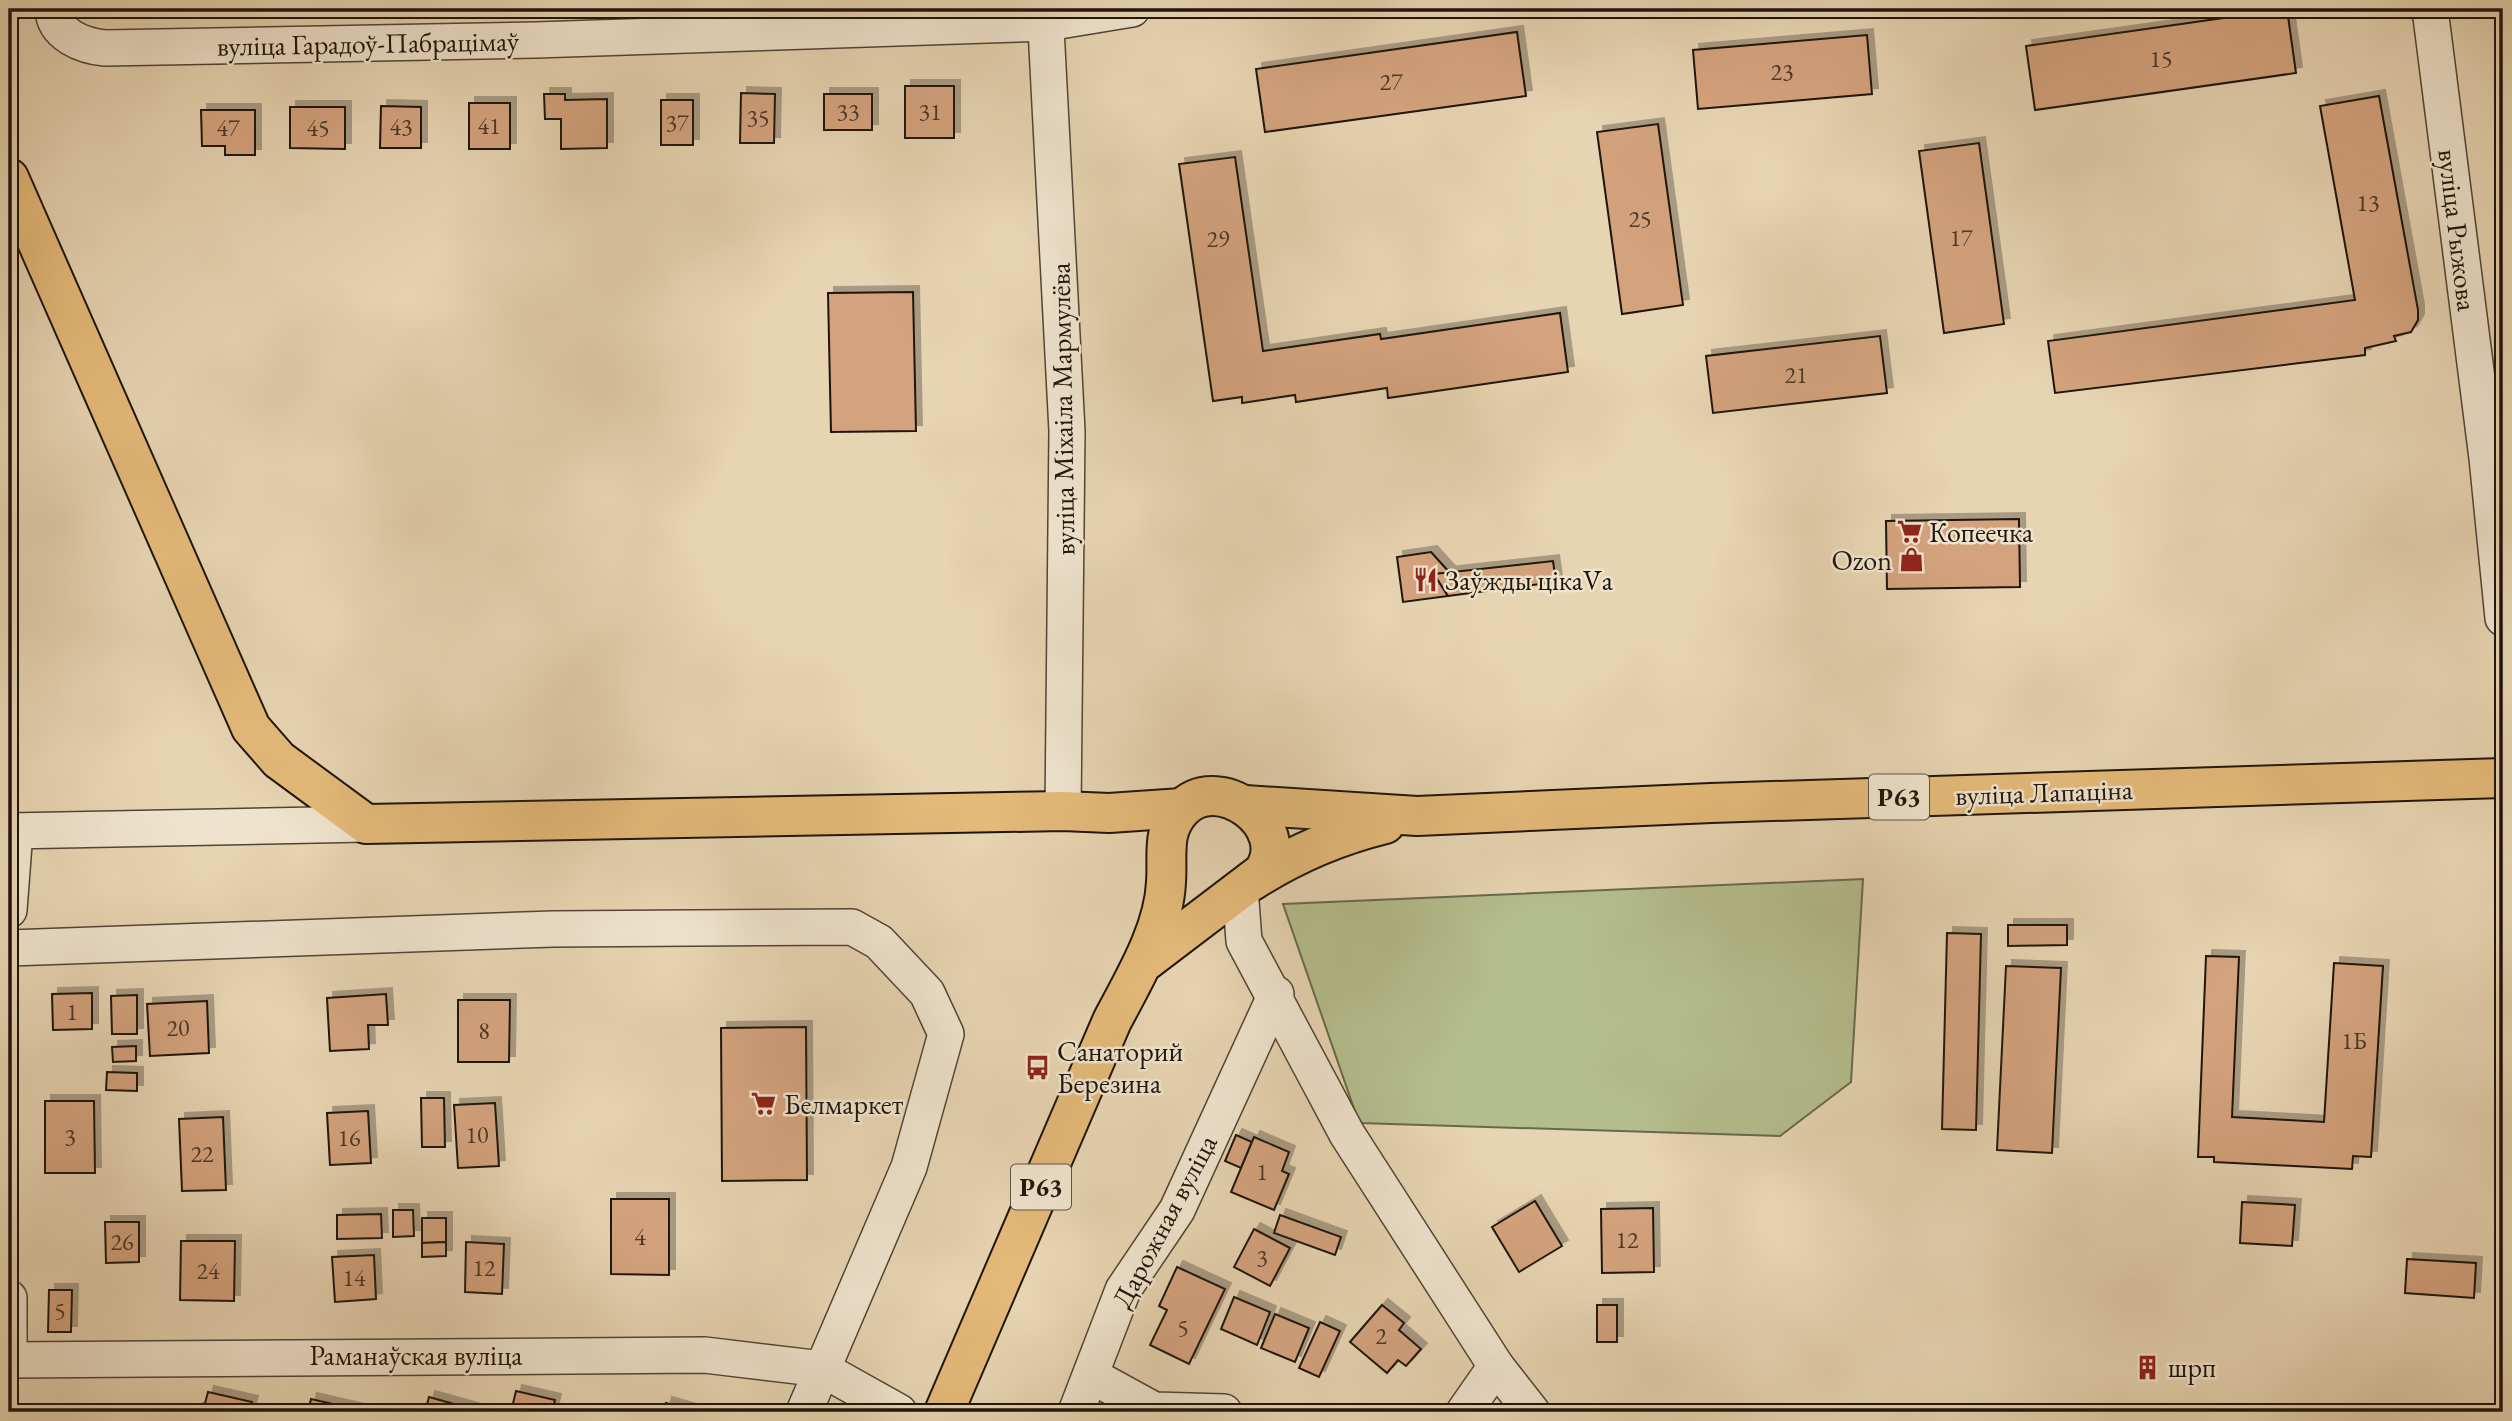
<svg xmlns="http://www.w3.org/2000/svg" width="2512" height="1421" viewBox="0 0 2512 1421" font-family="'EB Garamond',serif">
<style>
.green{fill:#b4bd8d;stroke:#69694c;stroke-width:2}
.building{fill:#d4a37e;stroke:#1e150a;stroke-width:2;filter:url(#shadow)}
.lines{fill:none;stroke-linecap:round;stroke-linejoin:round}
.minor-casing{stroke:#504534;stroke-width:38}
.major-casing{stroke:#1e150a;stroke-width:42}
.minor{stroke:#efe3cd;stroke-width:35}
.major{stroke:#e4ba79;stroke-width:38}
.labels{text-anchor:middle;stroke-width:5;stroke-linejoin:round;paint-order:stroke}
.number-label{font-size:24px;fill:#4c3827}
.shield{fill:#efe3cd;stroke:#5d5344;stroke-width:2}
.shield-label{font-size:26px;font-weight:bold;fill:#1e150a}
.street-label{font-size:28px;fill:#1e150a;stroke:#efe3cd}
.poi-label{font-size:28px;fill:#1e150a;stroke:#efe3cd;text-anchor:start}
</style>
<defs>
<filter id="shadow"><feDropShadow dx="6" dy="-6" stdDeviation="0" flood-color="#0004"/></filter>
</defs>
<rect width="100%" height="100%" fill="#e7d4b2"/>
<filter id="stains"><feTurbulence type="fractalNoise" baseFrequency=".00286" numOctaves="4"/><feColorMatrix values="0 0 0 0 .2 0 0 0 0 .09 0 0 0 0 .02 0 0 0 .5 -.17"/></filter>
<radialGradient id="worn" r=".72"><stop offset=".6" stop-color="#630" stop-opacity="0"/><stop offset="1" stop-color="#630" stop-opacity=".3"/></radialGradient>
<!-- green -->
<polygon class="green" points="1863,879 1851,1082 1780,1136 1359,1123 1283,904"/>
<!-- building -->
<g class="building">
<polygon points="2287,9 2296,73 2035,110 2026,46"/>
<polygon points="1517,32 1526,96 1265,132 1256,69"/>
<polygon points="1867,35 1872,94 1698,109 1693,50"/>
<rect x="905" y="86" width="49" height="52"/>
<polygon points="741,93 775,94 774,143 740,143"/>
<polygon points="544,94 565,94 565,100 607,99 607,148 561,149 561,119 545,119"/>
<rect x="824" y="94" width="48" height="36"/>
<polygon points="2379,96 2418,310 2418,320 2411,332 2394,336 2396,341 2365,348 2365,355 2055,393 2048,341 2355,300 2320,106"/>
<rect x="661" y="100" width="32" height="45"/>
<rect x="469" y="103" width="41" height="46"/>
<polygon points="381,106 421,107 421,148 380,148"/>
<polygon points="290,107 345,107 345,149 290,148"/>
<polygon points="201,110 255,110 255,155 225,155 225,146 202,146"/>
<polygon points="1658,124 1683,305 1622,314 1597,132"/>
<polygon points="1979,143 2004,324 1944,333 1919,151"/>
<polygon points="1235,157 1263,351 1380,334 1381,339 1560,313 1568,372 1388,398 1387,388 1296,402 1295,395 1242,403 1242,397 1213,401 1179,164"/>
<polygon points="913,292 916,431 831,432 828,293"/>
<polygon points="1880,336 1887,393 1713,413 1706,356"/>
<polygon points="2019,519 2020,587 1887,589 1886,521"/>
<polygon points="1431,552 1450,573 1434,574 1448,596 1403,602 1397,557"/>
<polygon points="1553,561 1556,582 1448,596 1434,574"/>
<polygon points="2008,925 2067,925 2067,945 2008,946"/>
<polygon points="1947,933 1981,934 1976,1130 1942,1129"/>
<polygon points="2206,956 2239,957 2232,1117 2324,1122 2334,963 2383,966 2371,1157 2353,1156 2352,1169 2214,1162 2214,1157 2198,1157"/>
<polygon points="2006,966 2061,968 2052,1153 1997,1150"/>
<polygon points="92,993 92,1029 53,1030 52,994"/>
<polygon points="386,994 388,1025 368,1025 369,1049 330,1051 327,998"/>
<polygon points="137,995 137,1034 112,1034 111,996"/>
<polygon points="458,1000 510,1000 509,1062 458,1062"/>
<polygon points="207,1001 209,1053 150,1056 147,1004"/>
<polygon points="806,1027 807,1180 722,1181 721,1028"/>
<polygon points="136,1046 136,1061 113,1062 112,1047"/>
<polygon points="107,1072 137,1073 137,1091 106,1090"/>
<polygon points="421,1098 444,1098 445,1147 422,1147"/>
<polygon points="45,1101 94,1101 95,1173 45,1173"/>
<polygon points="495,1103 499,1166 458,1168 454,1105"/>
<polygon points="368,1111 371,1163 330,1165 327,1113"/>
<polygon points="223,1117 226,1190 182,1191 179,1119"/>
<polygon points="1236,1135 1252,1142 1241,1168 1225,1161"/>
<polygon points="1254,1137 1289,1152 1282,1171 1289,1174 1274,1210 1231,1192"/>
<polygon points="611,1199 669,1199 669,1275 611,1274"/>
<polygon points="1535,1201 1562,1246 1519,1272 1492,1227"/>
<polygon points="2242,1202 2295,1205 2292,1246 2240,1243"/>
<polygon points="1653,1208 1654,1272 1602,1273 1601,1209"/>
<polygon points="393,1210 413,1210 414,1236 393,1237"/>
<polygon points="381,1214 382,1238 337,1239 337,1215"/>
<polygon points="1280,1215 1341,1237 1335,1255 1274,1233"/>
<polygon points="422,1218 446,1218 446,1242 422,1243"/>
<polygon points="105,1222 139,1222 139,1262 106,1263"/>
<polygon points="1254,1229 1290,1248 1270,1286 1234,1267"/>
<polygon points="181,1241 235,1241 234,1301 180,1300"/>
<polygon points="446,1242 446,1256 422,1257 422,1243"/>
<polygon points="466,1242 504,1244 502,1294 465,1292"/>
<polygon points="374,1255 376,1299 335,1302 332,1257"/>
<polygon points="2407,1259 2476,1263 2474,1298 2405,1293"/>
<polygon points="1177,1267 1225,1289 1189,1364 1150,1345 1167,1310 1159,1306"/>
<polygon points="49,1290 72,1290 71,1332 48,1332"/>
<polygon points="1234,1297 1270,1312 1257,1345 1221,1329"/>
<polygon points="1382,1305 1404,1323 1399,1330 1421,1349 1406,1366 1398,1360 1387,1373 1350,1342"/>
<rect x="1597" y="1305" width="20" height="37"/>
<polygon points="1275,1314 1309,1328 1295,1362 1261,1348"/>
<polygon points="1320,1322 1340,1331 1319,1377 1299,1368"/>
<polygon points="516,1391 555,1400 552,1412 511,1412"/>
<polygon points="208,1392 252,1402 249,1412 196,1412 197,1409 203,1411"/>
<polygon points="429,1397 472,1409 471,1412 425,1412"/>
<polygon points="311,1399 359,1410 359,1412 308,1412"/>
<polygon points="666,1403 698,1412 664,1412"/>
</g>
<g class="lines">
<defs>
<g id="minor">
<path d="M53 9C54 35 83 46 105 48L536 40 1047 23 1132 9"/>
<polyline points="1045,9 1067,431 1063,811"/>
<polyline points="2430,9 2487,458 2503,618"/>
<polyline points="9,831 366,824"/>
<polyline points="1240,888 1244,941 1347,1134 1496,1366 1532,1412"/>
<polyline points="9,910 15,831"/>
<polyline points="9,948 553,929 852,927 879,942 927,993 946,1034 909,1167 804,1412"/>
<polyline points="9,1298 9,1363"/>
<polyline points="9,1360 705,1355 822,1369 899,1412"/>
<polyline points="1092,1376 1154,1410 1224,1412"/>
<polyline points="1076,1412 1123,1290 1177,1210 1276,994"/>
<polyline points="1464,1412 1496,1366"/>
</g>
<g id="major">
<polyline points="9,178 251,728 279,760 366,824 1063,811 1109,813 1182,808"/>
<polyline points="1245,805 1417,816 1711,803 2503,778"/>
<path d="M1252 881C1294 854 1336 836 1385 824"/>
<path d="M944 1412 1112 1021C1134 979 1164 930 1166 882 1168 855 1161 832 1181 810 1217 769 1295 826 1263 872L1142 964"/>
</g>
</defs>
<!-- minor casing -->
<use href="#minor" class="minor-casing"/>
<!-- major casing -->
<use href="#major" class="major-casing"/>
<!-- minor -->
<use href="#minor" class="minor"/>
<!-- major -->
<use href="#major" class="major"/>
</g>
<!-- icons -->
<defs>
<symbol id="supermarket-bare" viewBox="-9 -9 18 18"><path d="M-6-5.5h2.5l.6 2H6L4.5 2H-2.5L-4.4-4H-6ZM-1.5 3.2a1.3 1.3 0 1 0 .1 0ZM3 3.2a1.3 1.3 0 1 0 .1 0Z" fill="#8f2418" stroke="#efe3cd" stroke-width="2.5" paint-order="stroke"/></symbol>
<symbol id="shop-bare" viewBox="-9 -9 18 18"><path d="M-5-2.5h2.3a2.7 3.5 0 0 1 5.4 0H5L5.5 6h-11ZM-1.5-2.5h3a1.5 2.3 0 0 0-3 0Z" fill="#8f2418" stroke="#efe3cd" stroke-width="2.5" paint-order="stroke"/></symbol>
<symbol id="restaurant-bare" viewBox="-9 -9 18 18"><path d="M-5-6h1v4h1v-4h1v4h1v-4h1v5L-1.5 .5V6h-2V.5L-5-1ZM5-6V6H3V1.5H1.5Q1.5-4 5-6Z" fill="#8f2418" stroke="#efe3cd" stroke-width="2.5" paint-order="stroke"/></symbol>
<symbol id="bus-bare" viewBox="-9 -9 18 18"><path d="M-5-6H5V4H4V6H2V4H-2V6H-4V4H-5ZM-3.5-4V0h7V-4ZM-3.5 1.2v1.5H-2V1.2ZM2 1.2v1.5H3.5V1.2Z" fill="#8f2418" stroke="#efe3cd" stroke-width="2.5" paint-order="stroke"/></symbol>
<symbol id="building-bare" viewBox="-9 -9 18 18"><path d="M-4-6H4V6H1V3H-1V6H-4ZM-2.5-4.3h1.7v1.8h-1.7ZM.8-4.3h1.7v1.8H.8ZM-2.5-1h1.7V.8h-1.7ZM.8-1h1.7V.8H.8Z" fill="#8f2418" stroke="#efe3cd" stroke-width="2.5" paint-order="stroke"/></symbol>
</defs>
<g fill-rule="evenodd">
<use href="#supermarket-bare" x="1892" y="514" width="35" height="35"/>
<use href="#shop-bare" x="1894" y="542" width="35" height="35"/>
<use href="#restaurant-bare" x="1408" y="562" width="35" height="35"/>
<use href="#bus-bare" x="1020" y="1050" width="35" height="35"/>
<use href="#supermarket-bare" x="746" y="1086" width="35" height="35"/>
<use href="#building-bare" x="2130" y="1350" width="35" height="35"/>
</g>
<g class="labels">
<!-- number labels -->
<g class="number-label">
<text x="2161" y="67">15</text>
<text x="1782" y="80">23</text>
<text x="1391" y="90">27</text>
<text x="848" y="120">33</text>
<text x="930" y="120">31</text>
<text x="758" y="126">35</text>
<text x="677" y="131">37</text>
<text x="489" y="134">41</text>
<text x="401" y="135">43</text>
<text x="228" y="136">47</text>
<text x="318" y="136">45</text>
<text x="2368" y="211">13</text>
<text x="1640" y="227">25</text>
<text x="1961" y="246">17</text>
<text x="1218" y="247">29</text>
<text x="1796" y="383">21</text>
<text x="72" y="1020">1</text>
<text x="178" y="1036">20</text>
<text x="484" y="1039">8</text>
<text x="2354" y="1049">1Б</text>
<text x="477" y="1143">10</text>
<text x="70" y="1145">3</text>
<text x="349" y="1146">16</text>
<text x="202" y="1162">22</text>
<text x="1262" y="1180">1</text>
<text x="640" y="1245">4</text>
<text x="1627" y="1248">12</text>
<text x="122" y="1250">26</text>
<text x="1262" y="1266">3</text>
<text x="484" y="1276">12</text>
<text x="208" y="1279">24</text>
<text x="354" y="1286">14</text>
<text x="60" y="1319">5</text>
<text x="1183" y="1336">5</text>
<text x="1381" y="1344">2</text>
</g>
<!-- shield labels -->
<g class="shield">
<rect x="1869" y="774.5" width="60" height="45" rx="5"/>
<rect x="1011" y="1164.5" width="60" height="45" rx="5"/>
</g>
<g class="shield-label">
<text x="1899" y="806">Р63</text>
<text x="1041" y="1196">Р63</text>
</g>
<!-- street labels -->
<g class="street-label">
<text transform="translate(368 43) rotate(-1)" y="10">вуліца Гарадоў-Пабрацімаў</text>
<text transform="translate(2458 230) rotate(83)" y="10">вуліца Рыжова</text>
<text transform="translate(1062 409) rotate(-91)" y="10">вуліца Міхаіла Мармулёва</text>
<text transform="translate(2044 792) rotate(-2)" y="10">вуліца Лапаціна</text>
<text transform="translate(1164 1221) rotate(-62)" y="10">Дарожная вуліца</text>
<text x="416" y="1365">Раманаўская вуліца</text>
</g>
<!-- poi labels -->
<g class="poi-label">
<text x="1929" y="542">Копеечка</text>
<text x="1892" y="570" text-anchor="end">Ozon</text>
<text x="1445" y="590">Заўжды цікаVа</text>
<text x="1057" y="1061">Санаторий<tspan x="1057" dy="32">Березина</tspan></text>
<text x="784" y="1114">Белмаркет</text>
<text x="2168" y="1377">шрп</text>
</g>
</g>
<!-- margin -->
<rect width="2512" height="1421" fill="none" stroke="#e7d4b2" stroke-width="35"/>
<rect x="10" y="10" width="2491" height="1400" fill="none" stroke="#1e150a" stroke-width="3.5"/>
<rect x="18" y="18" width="2477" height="1386" fill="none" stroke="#1e150a" stroke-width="2"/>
<rect width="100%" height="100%" filter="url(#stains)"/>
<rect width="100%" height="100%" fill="url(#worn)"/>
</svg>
